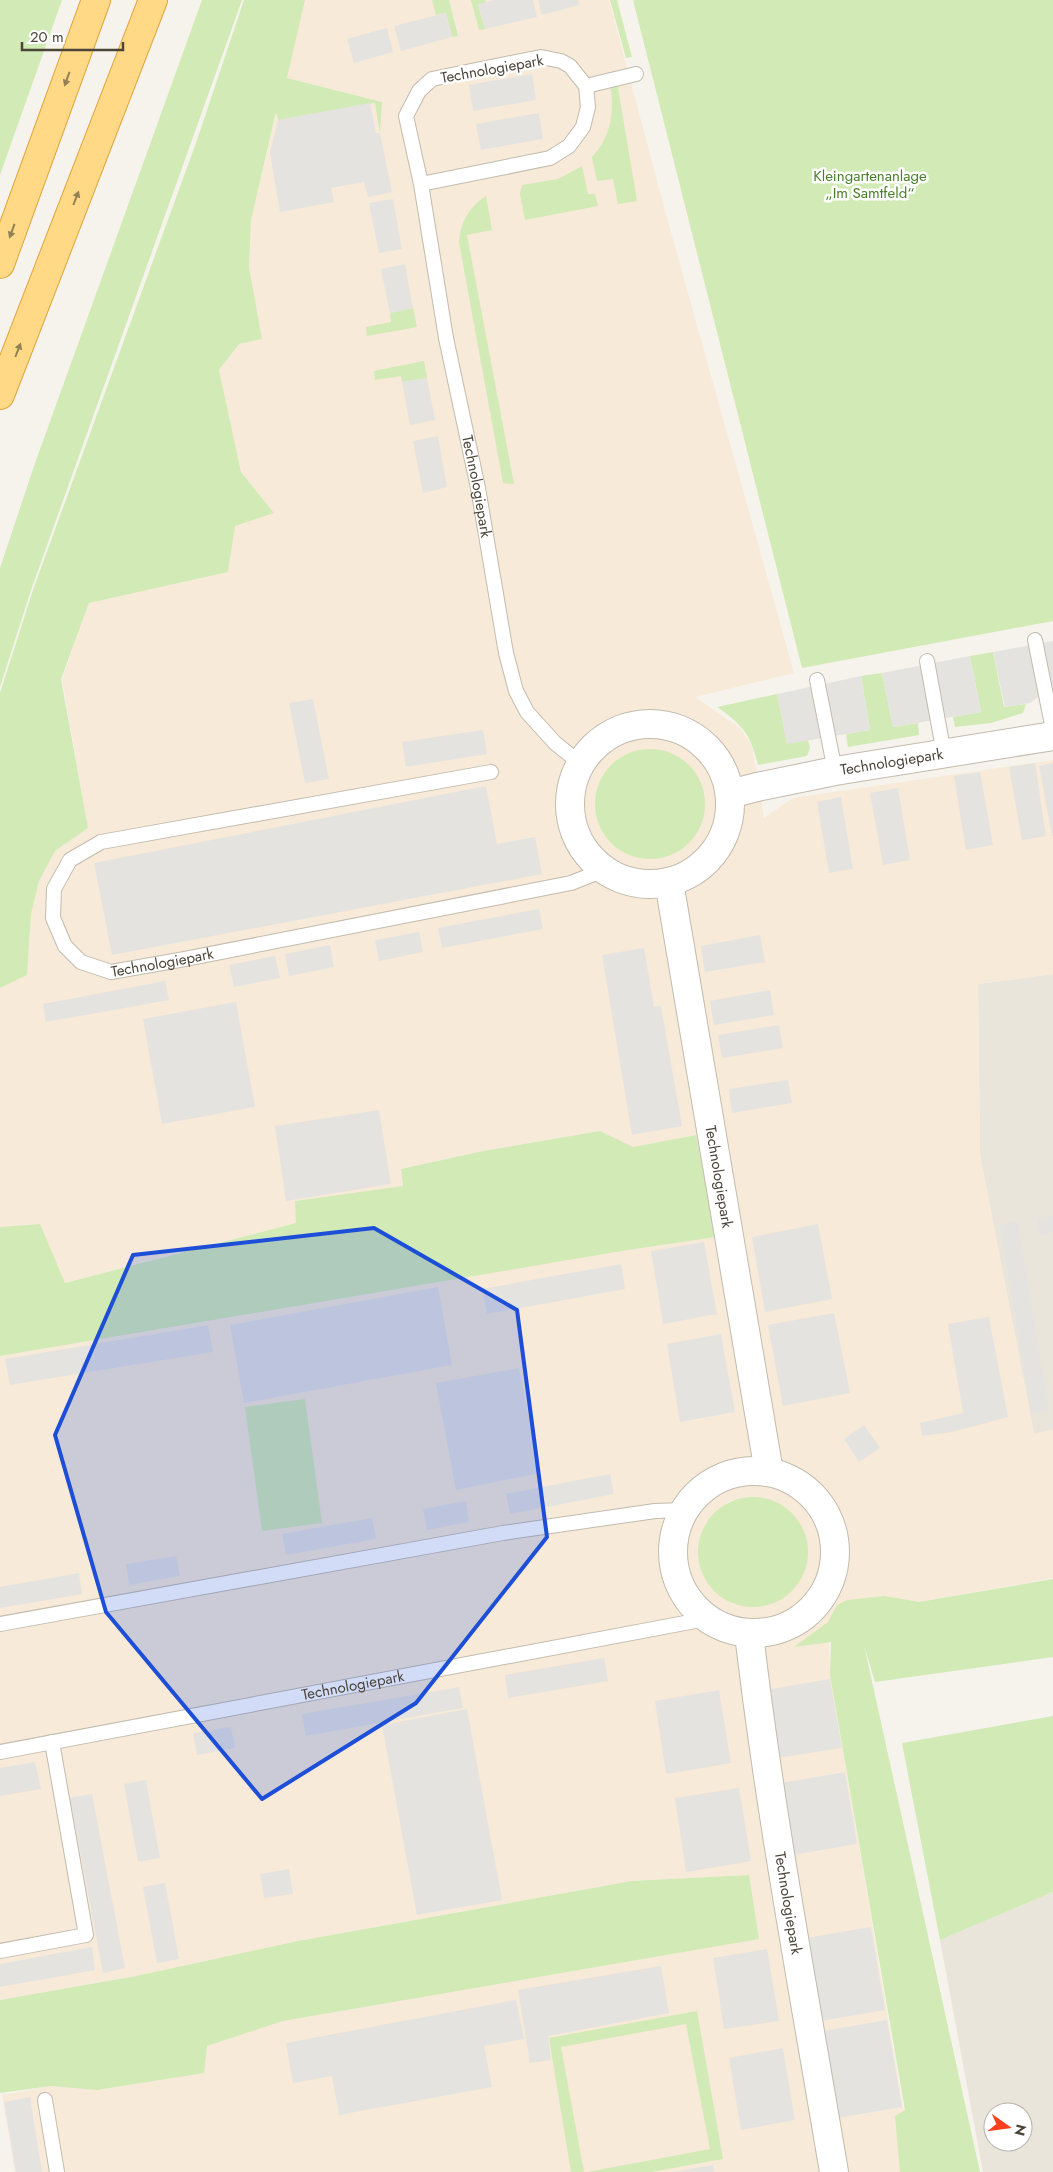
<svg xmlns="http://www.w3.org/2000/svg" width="1053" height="2172" viewBox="0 0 1053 2172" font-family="Jost,sans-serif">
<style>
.residential{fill:#eae5da;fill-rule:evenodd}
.commercial{fill:#f7ead8;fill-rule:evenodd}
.green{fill:#d2eab5}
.parking{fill:#e5e3e0}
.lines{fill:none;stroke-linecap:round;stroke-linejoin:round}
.service-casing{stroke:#c2bbae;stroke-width:16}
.minor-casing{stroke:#c2bbae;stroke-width:30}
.trunk-casing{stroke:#e0a43c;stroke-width:30}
.service{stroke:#fff;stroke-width:14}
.minor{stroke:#fff;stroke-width:28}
.trunk{stroke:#ffd985;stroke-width:28}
.oneway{fill:#938057}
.marked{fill:#1d4ed8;fill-opacity:0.2;stroke:#1d4ed8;stroke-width:4;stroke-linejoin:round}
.labels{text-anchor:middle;stroke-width:5;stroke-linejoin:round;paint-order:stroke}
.street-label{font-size:15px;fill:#4b4439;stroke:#fff}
.park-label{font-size:15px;fill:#4a7f2a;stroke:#fff}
</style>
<rect width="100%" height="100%" fill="#f6f3ec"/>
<!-- residential -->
<g class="residential">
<polygon points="1053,974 1053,1430 1034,1434 980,1155 978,984"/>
<path d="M1053 1892V2172H983L940 1940ZM993 2112H1023V2142H993Z"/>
</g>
<!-- commercial -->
<path class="commercial" d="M305 0H609L664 207 794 673 695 697 740 728 752 746 764 818 793 798 1053 760V974L978 984 980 1155 1034 1434 1053 1430V1578L919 1602 884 1596 828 1622 830 1675 914 2172H15L2 2095 51 2086 97 2090 203 2073 207 2046 283 2021 758 1939 748 1875 632 1881 298 1941 136 1976 0 2000V1356L628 1250 715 1237 696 1135 633 1147 600 1131 483 1151 401 1169 403 1186 295 1201 297 1223 64 1283 40 1224 0 1227V988L27 975 31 914 39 881 55 851 88 828 62 679 89 603 228 572 235 526 274 513 241 472 219 370 239 344 262 339 249 267 251 220 277 110 278 119 375 103 380 127 381 102 286 78ZM643 749 661 750 677 756 690 767 700 781 600 827 595 810 596 793ZM747 1497 780 1504 793 1514 803 1529 790 1592 776 1602 760 1606 726 1600 712 1589 703 1575 699 1540 705 1524 716 1511 730 1501Z"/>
<!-- green -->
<g class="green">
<polygon points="0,0 62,0 0,175"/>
<polygon points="202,0 242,0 31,590 0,687 0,568 34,466"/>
<polygon points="244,0 305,0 287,78 382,102 380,133 375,103 278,120 276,112 251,220 249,267 262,339 239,344 219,370 241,472 274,513 235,526 228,572 89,603 61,679 88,828 55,851 39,881 31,914 27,975 0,988 0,693 33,590 196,143"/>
<polygon points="432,0 449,0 458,36 452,37 446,13 436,15"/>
<polygon points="471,0 485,0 486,2 478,5 485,29 479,30"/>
<polygon points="610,0 617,0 632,57 626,58"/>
<polygon points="633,0 1053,0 1053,621 802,668"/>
<path d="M617 82 637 201 618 204 613 179 597 181 592 157C611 137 615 111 610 85Z"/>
<polygon points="582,166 588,194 595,194 598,206 525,220 520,194 522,185 558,179"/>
<path d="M486 196 492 230 467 235 514 484 503 483 459 242C461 222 468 208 486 196Z"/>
<polygon points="413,308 417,327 367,336 366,327 391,322 390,313"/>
<polygon points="424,361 427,378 402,382 401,376 375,380 374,371"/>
<polygon points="993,652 1004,707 1026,704 1023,713 991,723 955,727 953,717 981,712 970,656"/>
<polygon points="882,673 893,727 918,723 919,735 848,747 846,734 870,730 861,676"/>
<path d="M777 694 787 743 808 740 810 748 807 756 758 765C751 735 743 725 717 707Z"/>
<circle cx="650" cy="804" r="55"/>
<polygon points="600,1131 633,1147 696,1135 716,1237 628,1250 0,1356 0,1227 40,1224 65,1283 296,1223 295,1201 403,1186 401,1169 483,1151"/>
<polygon points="305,1399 322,1523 262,1531 245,1407"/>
<circle cx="753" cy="1552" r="55"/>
<polygon points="1053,1579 1053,1657 875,1682 864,1645 980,2172 900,2172 895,2116 905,2110 830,1675 831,1642 794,1647 828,1622 837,1605 847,1600 885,1596 919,1602"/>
<polygon points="1053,1716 1053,1892 940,1940 902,1743"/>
<polygon points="749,1875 759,1939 283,2021 207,2046 204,2073 97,2090 51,2086 0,2093 0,2000 136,1976 298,1941 632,1881"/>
<polygon points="697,2011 723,2159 651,2172 587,2172 710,2149 686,2024 561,2047 584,2172 571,2172 549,2038"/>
</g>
<!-- parking -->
<g class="parking">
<polygon points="496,0 533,0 537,17 485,29 478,4"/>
<polygon points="538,0 578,0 579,5 542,15"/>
<polygon points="446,13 452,37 401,51 394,26"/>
<polygon points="387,28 393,52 354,63 347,39"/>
<polygon points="532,74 536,100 473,111 469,85"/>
<polygon points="370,103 376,133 380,133 392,192 368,197 364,182 331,188 334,202 280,212 270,153 278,120"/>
<polygon points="539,113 543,139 481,150 476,124"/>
<polygon points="393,199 402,249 379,253 369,203"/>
<polygon points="405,264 413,308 390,313 381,269"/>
<polygon points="427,378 435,420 410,425 402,382"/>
<polygon points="438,436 447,487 423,493 413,441"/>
<polygon points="1053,641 1053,686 1030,703 1005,707 993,652"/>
<polygon points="970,656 981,712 893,727 882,673"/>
<polygon points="861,676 870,730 787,744 777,694"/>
<polygon points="313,699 329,779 305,783 289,703"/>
<polygon points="483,730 487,754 406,767 402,742"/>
<polygon points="1035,763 1046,836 1022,840 1009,767"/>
<polygon points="1053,763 1053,836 1052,836 1039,766"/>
<polygon points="980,772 993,845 966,850 954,776"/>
<polygon points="486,786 497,844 535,837 542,874 112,955 94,863"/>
<polygon points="898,788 910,860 883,865 870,793"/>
<polygon points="841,797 853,869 829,873 817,802"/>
<polygon points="539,909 543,929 442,948 438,928"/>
<polygon points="419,932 423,952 379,961 375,940"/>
<polygon points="760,935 765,962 705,972 701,946"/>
<polygon points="330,945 334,967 289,976 285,954"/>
<polygon points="644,948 654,1007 661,1006 682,1126 632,1135 602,955"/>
<polygon points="275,956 280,978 234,987 229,965"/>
<polygon points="165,981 169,1000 46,1022 43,1004"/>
<polygon points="770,990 774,1015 714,1025 710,1001"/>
<polygon points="236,1002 255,1107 162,1124 143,1019"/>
<polygon points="779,1025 783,1048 722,1058 718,1035"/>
<polygon points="788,1080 792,1103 732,1113 729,1089"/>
<polygon points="379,1110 391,1184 286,1201 275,1126"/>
<polygon points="1053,1216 1053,1232 1039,1235 1037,1219"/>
<polygon points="1018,1222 1049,1410 1031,1414 1000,1225"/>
<polygon points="818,1224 832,1299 765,1312 752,1237"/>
<polygon points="704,1242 717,1314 663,1324 651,1251"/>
<polygon points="621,1264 625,1289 487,1314 482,1289"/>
<polygon points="438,1287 452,1365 244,1403 230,1325"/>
<polygon points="834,1313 850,1393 783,1406 768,1325"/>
<polygon points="989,1317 1008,1417 952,1432 922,1436 920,1423 963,1413 948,1324"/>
<polygon points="208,1325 213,1352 10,1385 5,1359"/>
<polygon points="721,1334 735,1412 680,1422 667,1344"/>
<polygon points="519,1368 540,1473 456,1490 436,1383"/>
<polygon points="864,1425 880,1448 859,1462 844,1439"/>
<polygon points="610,1474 614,1494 510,1514 506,1494"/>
<polygon points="466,1501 469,1522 427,1530 423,1509"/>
<polygon points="372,1518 376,1539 286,1555 282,1534"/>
<polygon points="176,1556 180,1576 129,1585 126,1564"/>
<polygon points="79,1573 82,1594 0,1608 0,1587"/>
<polygon points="604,1658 608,1681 508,1698 505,1675"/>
<polygon points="830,1679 842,1748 777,1758 766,1690"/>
<polygon points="459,1687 463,1708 306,1736 302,1714"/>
<polygon points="719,1690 731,1763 666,1774 655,1701"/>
<polygon points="467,1709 502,1900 417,1915 382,1725"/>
<polygon points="231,1727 235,1748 197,1755 193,1733"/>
<polygon points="35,1762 41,1789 0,1796 0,1768"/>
<polygon points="845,1772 857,1844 793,1855 781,1783"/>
<polygon points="146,1780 160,1858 138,1862 124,1784"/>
<polygon points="739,1788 751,1861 686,1872 675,1798"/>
<polygon points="92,1794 125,1968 103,1973 70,1798"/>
<polygon points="289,1869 293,1894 264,1898 260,1874"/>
<polygon points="165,1883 179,1959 157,1963 143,1887"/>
<polygon points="871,1927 885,2010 821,2021 807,1938"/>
<polygon points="92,1947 95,1970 0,1987 0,1964"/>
<polygon points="767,1949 779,2021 724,2029 713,1958"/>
<polygon points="661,1966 669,2013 548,2036 551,2060 530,2063 518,1990"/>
<polygon points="516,2000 524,2039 484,2046 492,2087 339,2115 332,2076 293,2083 286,2043"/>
<polygon points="887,2020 902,2107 838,2118 823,2031"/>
<polygon points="783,2048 795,2120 741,2130 729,2058"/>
<polygon points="30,2097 42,2172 16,2172 4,2102"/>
<polygon points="713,2165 714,2172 673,2172"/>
</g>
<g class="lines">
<defs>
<g id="service">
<polyline points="586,86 636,74"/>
<path id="s1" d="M421 184 550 158 569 146 583 127 588 107 586 86 570 66 561 61 541 57 432 79 419 91 406 116 421 184 446 338 478 488 506 653 516 691 527 712 555 743 581 764"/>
<polyline points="1035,640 1053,730"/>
<polyline points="927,661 944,754"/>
<polyline points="817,680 835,771"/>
<path id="s2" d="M491 772 101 842 70 860 54 889 53 918 65 946 81 962 111 972 185 959 571 883 604 870"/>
<polyline points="0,1624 503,1533 655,1511 684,1510"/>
<path id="s3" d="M0 1752 706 1619"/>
<polyline points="0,1951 86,1935 52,1742"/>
<polyline points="45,2100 57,2172"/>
</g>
<g id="minor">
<circle cx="650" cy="804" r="80"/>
<path id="s4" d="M730 794 757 787 835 771 1053 736"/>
<path id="s5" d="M669 882 769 1472"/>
<circle cx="754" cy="1552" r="81"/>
<path id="s6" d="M749 1634C770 1814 804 1993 834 2172"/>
</g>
<g id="trunk">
<polyline points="0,264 96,0"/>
<polyline points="0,395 153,0"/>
</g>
</defs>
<!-- service casing -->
<use href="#service" class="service-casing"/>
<!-- minor casing -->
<use href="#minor" class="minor-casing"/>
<!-- trunk casing -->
<use href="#trunk" class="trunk-casing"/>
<!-- service -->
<use href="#service" class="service"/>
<!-- minor -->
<use href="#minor" class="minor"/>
<!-- trunk -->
<use href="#trunk" class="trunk"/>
</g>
<!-- one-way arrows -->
<defs><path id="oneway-solid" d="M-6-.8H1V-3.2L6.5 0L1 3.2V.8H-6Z" transform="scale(1.25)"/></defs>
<g class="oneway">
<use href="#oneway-solid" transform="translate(67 79) rotate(110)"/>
<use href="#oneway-solid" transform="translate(76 198) rotate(-69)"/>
<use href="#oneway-solid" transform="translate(12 231) rotate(110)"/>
<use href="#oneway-solid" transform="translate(18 350) rotate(-69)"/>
</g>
<!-- marked area -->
<path class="marked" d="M374 1228 517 1310 547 1537 416 1703 262 1799 106 1612 55 1435 133 1255Z"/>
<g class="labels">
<!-- street labels -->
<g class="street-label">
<text transform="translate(492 69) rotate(-10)" y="5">Technologiepark</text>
<text dy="5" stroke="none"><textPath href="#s1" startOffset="810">Technologiepark</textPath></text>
<text dy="5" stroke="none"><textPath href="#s4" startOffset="165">Technologiepark</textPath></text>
<text dy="5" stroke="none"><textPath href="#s2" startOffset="631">Technologiepark</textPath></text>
<text dy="5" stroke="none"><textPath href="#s5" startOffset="299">Technologiepark</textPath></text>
<text dy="5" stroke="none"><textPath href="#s3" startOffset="359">Technologiepark</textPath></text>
<text dy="5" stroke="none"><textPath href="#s6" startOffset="272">Technologiepark</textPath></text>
</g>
<!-- park labels -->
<g class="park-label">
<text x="870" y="181">Kleingartenanlage<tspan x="870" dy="17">„Im Samtfeld“</tspan></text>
</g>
</g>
<!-- north arrow -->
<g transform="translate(1008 2127) rotate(104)"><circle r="24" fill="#ffffff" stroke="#b7b4b0"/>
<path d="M0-4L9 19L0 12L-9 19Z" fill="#fc3f1d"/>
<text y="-8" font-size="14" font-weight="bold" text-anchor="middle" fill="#4b4439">N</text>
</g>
<!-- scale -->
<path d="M22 42v8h101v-8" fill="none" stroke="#4b4439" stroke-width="2.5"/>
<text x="30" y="42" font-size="15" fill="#4b4439" stroke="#ffffff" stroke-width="4" paint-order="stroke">20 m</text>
</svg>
